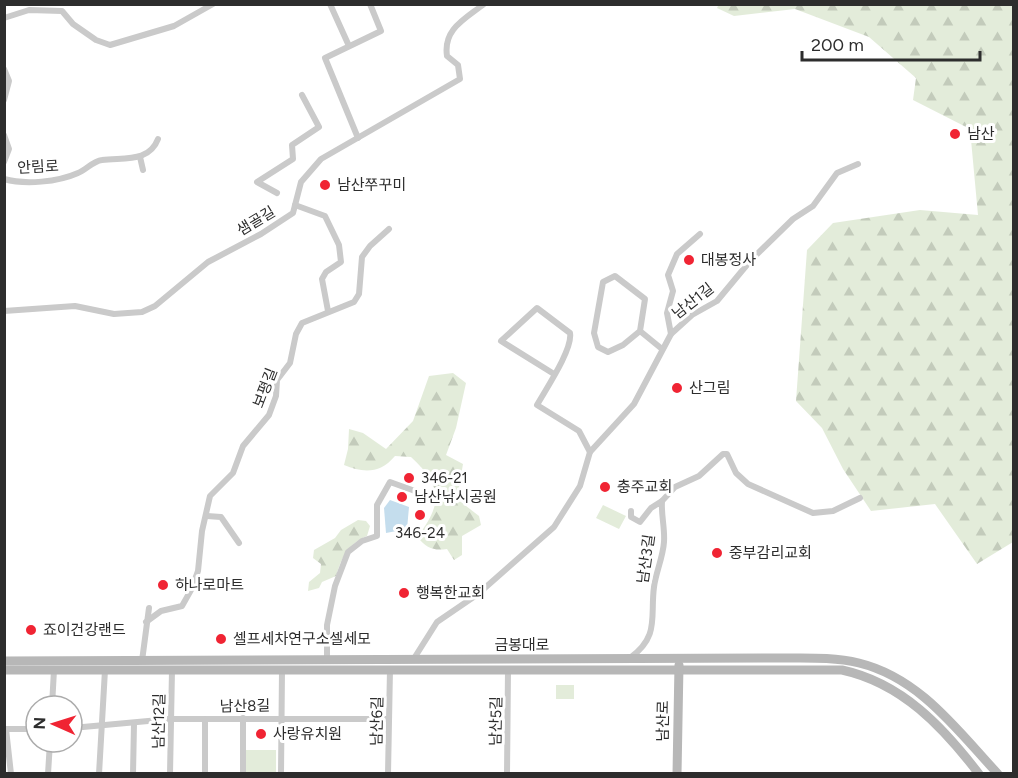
<svg xmlns="http://www.w3.org/2000/svg" width="1018" height="778" viewBox="0 0 1018 778" font-family="Figtree,'Noto Sans KR',sans-serif">
<style>
.forest{fill:url(#forest-firs)}
.park{fill:#e3ecda}
.water{fill:#c4dded}
.lines{fill:none;stroke-linecap:round;stroke-linejoin:round}
.street{stroke:#cacaca;stroke-width:6}
.secondary{stroke:#b7b7b7;stroke-width:9}
.poi-dot{fill:#f02433;stroke:#fff;stroke-width:2}
.labels{text-anchor:middle;stroke-width:6;stroke-linejoin:round;paint-order:stroke}
.poi-label{font-size:15px;fill:#2d2d2d;stroke:#fff;text-anchor:start}
.street-label{font-size:15px;fill:#2d2d2d;stroke:#fff}
</style>
<defs>
<pattern id="forest-firs" width="22" height="20" patternUnits="userSpaceOnUse" patternTransform="scale(1.5)"><rect width="22" height="20" fill="#e3ecda"/><path d="M5 1l3.5 6h-7zM16 11l3.5 6h-7z" fill="#c3cbbb"/></pattern>
</defs>
<rect width="100%" height="100%" fill="#fff"/>
<!-- forest -->
<g class="forest">
<polygon points="719,4 1013,5 1013,542 977,564 935,504 871,511 843,469 822,428 796,401 807,250 833,223 920,210 978,215 970,129 913,100 916,78 869,37 795,9 734,16 717,8"/>
<path d="M453 373 466 383 456 428 446 455 463 464 457 499 479 516 481 525 462 536V555L454 560 447 549C433 551 427 548 417 537 444 503 441 485 411 457L395 456C380 474 363 473 344 465L348 449 349 429 363 433 386 449 413 421 429 376Z"/>
<path d="M358 520 366 521 370 526 367 536C348 544 342 557 336 576L322 582 319 588 308 591 309 582 320 573 321 564 313 558 314 550 335 538 341 530Z"/>
</g>
<!-- park -->
<g class="park">
<polygon points="603,505 626,516 619,529 596,518"/>
<rect x="556" y="685" width="18" height="14"/>
<rect x="246" y="750" width="30" height="23"/>
</g>
<!-- water -->
<polygon class="water" points="390,500 409,507 407,529 386,533 384,508"/>
<g class="lines">
<!-- street -->
<g class="street">
<polyline points="330,4 349,46"/>
<polyline points="4,18 29,10 62,11 73,24 96,40 110,45 174,26 213,4"/>
<polyline points="4,69 9,81 4,100"/>
<polyline points="4,135 9,149 4,162"/>
<polyline points="358,138 325,58 381,31 370,4"/>
<polyline points="140,157 143,170"/>
<path d="M4 179C25 185 58 182 78 173 86 170 93 161 102 160 123 157 149 163 158 139"/>
<polyline points="277,193 257,182 293,159 292,145 319,127 302,95"/>
<polyline points="295,205 325,216 339,245 341,262 326,272 322,279 328,311"/>
<path d="M4 311 75 306 114 314 142 312 155 306 208 262 261 234 293 213 301 182 321 159 460 79 458 65 447 56C443 29 465 19 484 4"/>
<polyline points="640,331 645,299 615,276 603,282 594,333 598,347 608,352 623,345 640,331 662,349"/>
<polyline points="671,334 667,313 673,291 668,275 677,254 700,234"/>
<path d="M554 374 501 341 537 308 570 333C573 349 546 389 537 405L579 431 590 452"/>
<polyline points="662,501 675,487 699,476 723,454 727,454 736,473 748,484 813,513 833,511 860,498"/>
<polyline points="207,516 221,517 239,543"/>
<polyline points="146,622 161,611 182,606 191,590 198,571 202,531 210,496 233,473 243,446 269,415 276,396 277,380 290,363 296,334 302,323 354,302 359,294 362,257 370,246 389,229"/>
<path d="M630 658C660 636 650 617 654 587 656 572 663 557 664 542 665 528 661 515 662 501L651 508 640 522 631 517V511"/>
<polyline points="413,660 437,622 478,594 554,527 580,486 590,452 634,404 671,334 692,315 717,301 751,260 793,219 813,206 837,173 858,164"/>
<polyline points="142,661 149,608"/>
<polyline points="327,661 327,625 335,586 348,552 362,541 377,536 377,505 390,482 415,491"/>
<polyline points="52,706 54,670"/>
<polyline points="243,718 243,774"/>
<polyline points="72,728 170,719 389,719"/>
<polyline points="4,729 36,729"/>
<polyline points="6,729 11,774"/>
<polyline points="48,774 50,742"/>
<polyline points="99,774 105,670"/>
<polyline points="133,774 134,724"/>
<polyline points="170,774 172,670"/>
<polyline points="205,774 205,719"/>
<polyline points="281,774 282,670"/>
<polyline points="388,774 390,669"/>
<polyline points="507,774 508,670"/>
</g>
<!-- secondary -->
<g class="secondary">
<path d="M4 661 785 658C809 658 835 657 859 663 920 678 957 730 998 774"/>
<path d="M4 670H842C902 683 943 727 979 774"/>
<polyline points="677,774 679,665"/>
</g>
</g>
<!-- markers -->
<g class="poi-dot">
<circle cx="955" cy="134" r="6"/>
<circle cx="325" cy="185" r="6"/>
<circle cx="689" cy="260" r="6"/>
<circle cx="677" cy="388" r="6"/>
<circle cx="409" cy="478" r="6"/>
<circle cx="605" cy="487" r="6"/>
<circle cx="402" cy="497" r="6"/>
<circle cx="420" cy="515" r="6"/>
<circle cx="717" cy="553" r="6"/>
<circle cx="163" cy="585" r="6"/>
<circle cx="404" cy="593" r="6"/>
<circle cx="31" cy="630" r="6"/>
<circle cx="221" cy="639" r="6"/>
<circle cx="261" cy="734" r="6"/>
</g>
<g class="labels">
<!-- poi labels -->
<g class="poi-label">
<text x="967" y="139">남산</text>
<text x="337" y="190">남산쭈꾸미</text>
<text x="701" y="265">대봉정사</text>
<text x="689" y="393">산그림</text>
<text x="421" y="483">346-21</text>
<text x="617" y="492">충주교회</text>
<text x="414" y="502">남산낚시공원</text>
<text x="420" y="538" text-anchor="middle">346-24</text>
<text x="729" y="558">중부감리교회</text>
<text x="175" y="590">하나로마트</text>
<text x="416" y="598">행복한교회</text>
<text x="43" y="635">죠이건강랜드</text>
<text x="233" y="644">셀프세차연구소셀세모</text>
<text x="273" y="739">사랑유치원</text>
</g>
<!-- street labels -->
<g class="street-label">
<text transform="translate(38 167) rotate(-3)" y="5">안림로</text>
<text transform="translate(256 221) rotate(-31)" y="5">샘골길</text>
<text transform="translate(693 301) rotate(-38)" y="5">남산1길</text>
<text transform="translate(265 388) rotate(-69)" y="5">보평길</text>
<text transform="translate(646 559) rotate(-82)" y="5">남산3길</text>
<text x="522" y="650">금봉대로</text>
<text transform="translate(245 706) rotate(-1)" y="5">남산8길</text>
<text transform="translate(159 721) rotate(-89)" y="5">남산12길</text>
<text transform="translate(377 721) rotate(-89)" y="5">남산6길</text>
<text transform="translate(496 721) rotate(-89)" y="5">남산5길</text>
<text transform="translate(663 721) rotate(-89)" y="5">남산로</text>
</g>
</g>
<!-- border -->
<rect width="1018" height="778" fill="none" stroke="#2d2d2d" stroke-width="12"/>
<!-- north arrow -->
<g transform="translate(54 724) rotate(273)"><circle r="28" fill="#ffffff" stroke="#ababab" stroke-width="1.5"/>
<path d="M0-4.5L10 22L0 15L-10 22Z" fill="#f02433"/>
<text y="-9" font-size="16" font-weight="bold" text-anchor="middle" fill="#2d2d2d">N</text>
</g>
<!-- scale -->
<path d="M802 51v9h178v-9" fill="none" stroke="#2d2d2d" stroke-width="3"/>
<text x="811" y="51" font-size="18" fill="#2d2d2d" stroke="#ffffff" stroke-width="4.5" paint-order="stroke">200 m</text>
</svg>
